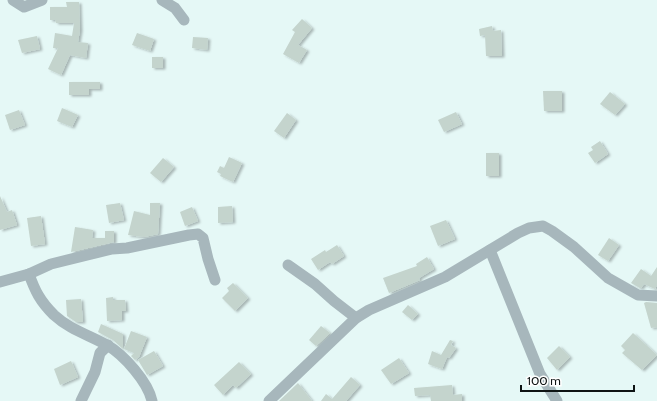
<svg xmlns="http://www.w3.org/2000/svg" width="657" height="401" viewBox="0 0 657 401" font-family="Cabin,sans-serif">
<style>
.building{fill:#c4d4cd;filter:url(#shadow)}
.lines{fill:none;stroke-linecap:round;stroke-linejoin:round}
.minor{stroke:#a7b7bc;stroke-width:11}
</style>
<defs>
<filter id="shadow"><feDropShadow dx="2.5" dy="1.5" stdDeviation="1" flood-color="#0004"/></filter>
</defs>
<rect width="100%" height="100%" fill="#e5f8f6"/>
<!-- building -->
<g class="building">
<polygon points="66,2 79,2 80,30 78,42 88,43 86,58 70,55 61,75 48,69 58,48 53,48 55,33 72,36 74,23 56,23 55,20 50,20 50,7 67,7"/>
<polygon points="302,19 312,28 298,45 307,50 299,63 283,54 295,32 292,30"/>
<polygon points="492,26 493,31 501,30 502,56 486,56 485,35 480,36 479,29"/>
<polygon points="137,33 154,39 150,51 132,45"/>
<polygon points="37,36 40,49 22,53 18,40"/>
<polygon points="193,37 208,38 207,50 192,48"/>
<rect x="152" y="57" width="11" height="11"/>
<polygon points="69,82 100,82 100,89 89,89 89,95 69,95"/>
<polygon points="543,91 562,91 562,111 544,111"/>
<polygon points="610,92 625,104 615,115 600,104"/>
<polygon points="62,108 78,115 72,127 57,121"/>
<polygon points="19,110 25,125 10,130 5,115"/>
<polygon points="456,112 462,124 444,132 438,120"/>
<polygon points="287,113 296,120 284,138 274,131"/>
<polygon points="600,141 608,154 595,163 588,153 593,150 591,147"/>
<rect x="486" y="153" width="13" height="23"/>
<polygon points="229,157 242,163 233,182 220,176 221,174 217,172 220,166 224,168"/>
<polygon points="163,158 174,167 161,182 150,173"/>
<polygon points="0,196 7,212 12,210 17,225 0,230"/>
<polygon points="120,203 124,220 109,223 106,205"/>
<polygon points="150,203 160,203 158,234 144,237 128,235 134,211 150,215"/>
<polygon points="232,206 233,222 218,223 218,207"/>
<polygon points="192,207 198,221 185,226 180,212"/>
<polygon points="41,216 45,244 31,246 27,218"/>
<polygon points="446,220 455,239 438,246 430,226"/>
<polygon points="75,227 93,230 92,238 105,238 105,231 114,231 114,242 71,252"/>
<polygon points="609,238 619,245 608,261 598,255"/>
<polygon points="337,245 344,256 332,264 330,262 318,270 311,259 325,250 326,252"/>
<polygon points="427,257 434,269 419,278 420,280 389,293 383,278 417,266 416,264"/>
<polygon points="657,267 657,285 655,289 644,284 641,288 640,288 631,283 641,269 651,276"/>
<polygon points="233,283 248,298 235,311 222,298 229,291 227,288"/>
<polygon points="113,297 113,300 125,300 126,311 122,311 122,320 107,321 106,298"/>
<polygon points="81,299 83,322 76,322 67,316 66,300"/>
<polygon points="646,302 657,303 657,327 651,328 644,303"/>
<polygon points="408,305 418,314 412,320 402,312"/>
<polygon points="101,324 123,334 123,349 113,340 98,332"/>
<polygon points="321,326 330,333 316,346 309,340"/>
<polygon points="131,331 147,337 139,357 135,360 131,356 134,353 124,349"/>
<polygon points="633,333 657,355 642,370 622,353 625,350 621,346"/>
<polygon points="450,340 453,341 451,345 456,348 449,358 447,357 442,369 428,364 432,351 441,355"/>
<polygon points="559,346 570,357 557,370 547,358"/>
<polygon points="154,351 163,366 147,375 138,360"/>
<polygon points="399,358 409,373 391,384 381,370"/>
<polygon points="71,361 78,377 60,385 54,369"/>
<polygon points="239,362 251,374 236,388 233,385 223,395 214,385"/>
<polygon points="351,377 360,385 346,401 321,401 326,394 332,399"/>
<polygon points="298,383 312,401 279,401"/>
<polygon points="452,385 453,395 462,394 462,401 431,401 430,395 415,396 414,388"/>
</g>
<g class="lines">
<!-- minor -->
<g class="minor">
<polyline points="13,0 24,7 42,0"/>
<polyline points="162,0 175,8 184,20"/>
<polyline points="490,250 540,374 557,401"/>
<polyline points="288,265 315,284 334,301 356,318"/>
<path d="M29 274C35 291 40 301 54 315 69 329 89 335 107 345 124 355 148 382 152 401"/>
<polyline points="0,282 29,274 51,264 112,249 127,248 189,235 198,234 203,238 208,259 215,280"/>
<polyline points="81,401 95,372 100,353 108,345"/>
<polyline points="269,401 356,318 369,310 445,277 518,233 529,228 543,226 552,231 574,247 608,278 638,295 657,296"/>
</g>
</g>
<!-- scale -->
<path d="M521 385v6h113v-6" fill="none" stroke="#0e1414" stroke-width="2"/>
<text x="527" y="385" font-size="12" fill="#0e1414" stroke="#ffffff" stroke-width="3" paint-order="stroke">100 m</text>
</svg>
